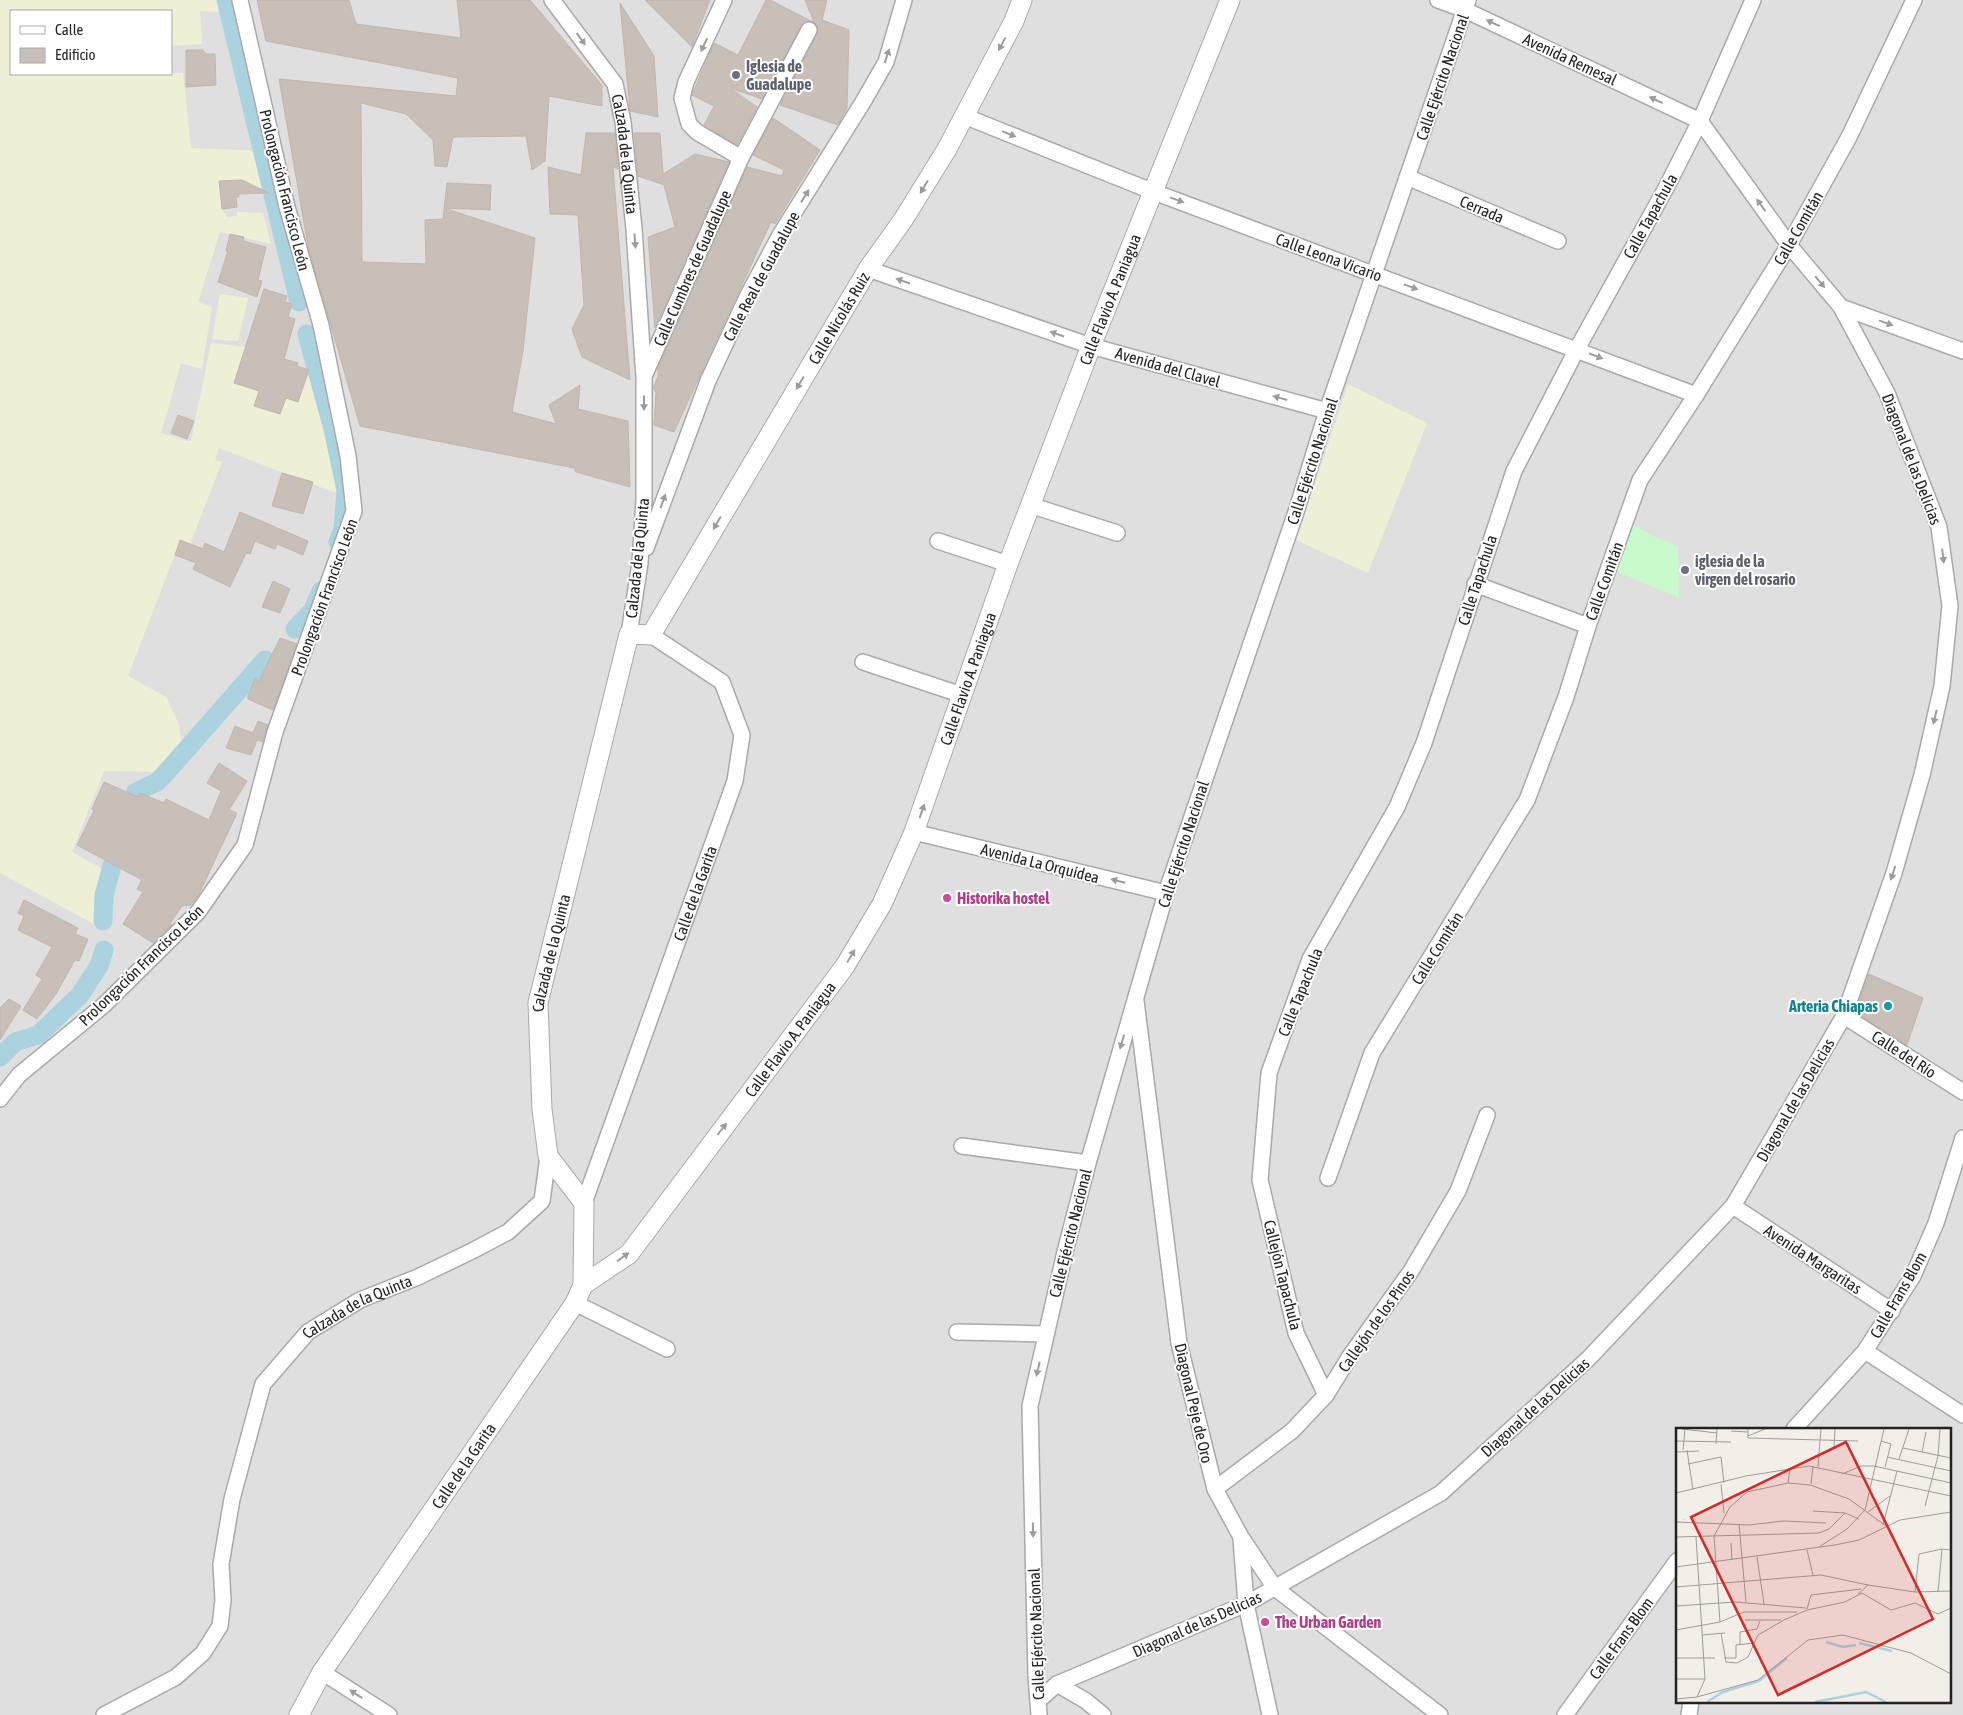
<svg xmlns="http://www.w3.org/2000/svg" width="1963" height="1715" viewBox="0 0 1963 1715" font-family="'Asap Condensed',sans-serif">
<style>
.residential{fill:#e0dfdf;fill-rule:evenodd}
.farmland{fill:#eef0d5}
.park{fill:#c8facc}
.lines{fill:none;stroke-linecap:round;stroke-linejoin:round}
.canal{stroke:#aad3df;stroke-width:19}
.building{fill:#c7bfb8;stroke:#c4b6ab}
.minor-casing{stroke:#a9a9a9;stroke-width:18}
.tertiary-casing{stroke:#a9a9a9;stroke-width:21}
.minor{stroke:#fff;stroke-width:15}
.tertiary{stroke:#fff;stroke-width:19}
.oneway{fill:#9c9c9c}
.worship-dot{fill:#6b7280;stroke:#fff;stroke-width:2}
.hotel-dot{fill:#d1479c;stroke:#fff;stroke-width:2}
.culture-dot{fill:#0f9aa8;stroke:#fff;stroke-width:2}
.labels{text-anchor:middle;stroke-width:4;stroke-linejoin:round;paint-order:stroke}
.street-label{font-size:16px;fill:#222;stroke:#fff}
.worship-label{font-size:16px;font-weight:bold;fill:#5b616d;stroke:#fff;text-anchor:start}
.hotel-label{font-size:16px;font-weight:bold;fill:#b23c85;stroke:#fff;text-anchor:start}
.culture-label{font-size:16px;font-weight:bold;fill:#0d838f;stroke:#fff;text-anchor:end}
.inset-river{fill:none;stroke:#aad3df;stroke-width:2.5}
.inset-road{fill:none;stroke:#9f9d99;stroke-width:1}
.view{fill:#d62828;fill-opacity:0.15;stroke:#d62828;stroke-width:2.5}
.inset-edge{fill:none;stroke:#222;stroke-width:2.5}
</style>
<rect width="100%" height="100%" fill="#f2efe9"/>
<!-- residential -->
<path class="residential" d="M0 0H1963V1715H0ZM11 11H171V74H11ZM1677 1429H1949V1701H1677Z"/>
<!-- farmland -->
<g class="farmland">
<polygon points="0,0 218,0 219,12 200,11 202,44 171,46 171,11 11,11 11,74 183,73 191,148 259,151 266,190 251,190 248,182 243,180 219,181 222,209 227,217 237,216 237,212 263,213 271,244 220,232 198,302 212,307 202,369 181,363 161,433 186,441 191,441 211,343 246,347 259,391 255,406 280,414 286,398 298,402 309,370 310,332 329,428 341,472 336,493 219,448 215,460 222,462 190,544 180,541 128,676 166,697 179,724 182,747 164,772 104,771 72,852 106,871 94,924 0,873"/>
<polygon points="220,294 248,298 238,341 212,339"/>
<polygon points="1348,384 1427,423 1368,573 1296,540"/>
</g>
<!-- park -->
<polygon class="park" points="1632,524 1657,538 1678,546 1679,598 1614,570"/>
<g class="lines">
<!-- canal -->
<g class="canal">
<polyline points="226,0 299,302"/>
<polyline points="307,334 333,429 346,490 343,529 338,542"/>
<polyline points="295,629 313,610 321,591"/>
<polyline points="103,921 104,895 112,866 125,830 123,825 136,792 157,782 164,775 265,660"/>
<polyline points="0,1057 15,1042 38,1035 80,995 99,966 104,950"/>
</g>
</g>
<!-- building -->
<g class="building">
<polygon points="257,0 349,0 356,24 461,38 457,0 530,0 602,85 602,106 549,96 545,161 532,170 526,136 453,137 447,167 435,166 433,140 406,114 361,103 362,262 426,264 425,220 443,219 447,183 491,185 490,210 444,208 535,238 523,351 512,412 556,424 549,405 580,385 578,409 628,421 630,487 576,472 574,468 360,426 308,246 279,79 456,96 458,78 266,41"/>
<polygon points="645,0 710,0 692,47"/>
<polygon points="766,0 770,0 813,22 804,22 801,26 762,99 733,89 733,90 757,107 737,145 704,125 714,106 692,95 714,43 738,55"/>
<polygon points="805,0 827,0 822,20 849,30 847,108 838,125 780,105 817,34 817,25 814,22"/>
<polygon points="620,3 654,56 658,117 630,111"/>
<polygon points="186,50 203,50 206,54 215,54 216,85 186,87"/>
<polygon points="773,118 820,150 775,224 771,222 674,432 654,425 656,392 653,388 658,377 658,368 747,167 782,176 784,170 753,155"/>
<polygon points="586,133 615,133 618,169 613,167 630,380 582,357 572,329 584,305 578,215 550,214 548,167 581,175"/>
<polygon points="634,133 660,133 663,174 695,154 729,162 655,328 648,237 675,227 664,185 638,176"/>
<polygon points="242,180 269,193 239,194 239,197 236,197 237,207 222,209 219,181"/>
<polygon points="230,234 244,237 243,241 266,247 258,280 262,281 257,297 218,282 228,251 226,251"/>
<polygon points="264,289 287,296 285,302 292,304 288,317 295,319 284,359 298,363 297,366 309,370 298,402 286,398 280,414 254,406 259,391 234,383"/>
<polygon points="178,415 194,421 187,439 171,433"/>
<polygon points="282,473 313,482 303,514 272,506"/>
<polygon points="240,512 308,541 303,555 277,544 275,549 255,541 250,554 246,553 230,587 193,569 196,563 175,555 180,540 203,549 205,543 224,552"/>
<polygon points="273,581 290,589 280,613 262,607"/>
<polygon points="280,638 297,644 273,710 248,699 248,696 255,679 259,681"/>
<polygon points="258,721 268,725 263,742 257,740 251,755 226,748 235,726 253,733"/>
<polygon points="219,763 247,781 229,810 237,813 199,894 191,905 182,906 170,924 172,925 153,943 123,924 143,892 137,889 142,880 77,845 94,810 92,809 104,782 138,797 140,793 164,803 166,799 209,820 221,791 207,783"/>
<polygon points="24,900 78,928 75,934 88,939 79,961 75,960 56,994 37,1019 23,1010 42,979 36,975 52,947 18,930 24,916 18,913"/>
<polygon points="1869,974 1923,998 1907,1045 1855,1012"/>
<polygon points="9,999 21,1006 0,1040 0,1008"/>
</g>
<g class="lines">
<defs>
<g id="minor">
<path id="s1" d="M552 0 615 84 623 122 634 229 644 378V500L640 563 629 634"/>
<polyline points="724,0 686,82 682,98 689,124 697,132 741,158"/>
<polyline points="964,116 1154,192 1696,395"/>
<polyline points="1407,177 1558,241"/>
<polyline points="868,269 1091,346 1327,411"/>
<polyline points="1841,307 1963,351"/>
<polyline points="645,374 741,158 809,30"/>
<polyline points="1030,505 1117,533"/>
<polyline points="938,541 1008,564"/>
<polyline points="646,548 708,381 748,295 780,235 863,102 886,62 904,0"/>
<polyline points="1475,584 1588,626"/>
<polyline points="863,662 962,695"/>
<polyline points="914,832 1166,893"/>
<polyline points="1136,1001 1179,1343 1215,1489 1241,1537 1275,1588 1440,1715"/>
<polyline points="1844,1016 1963,1092"/>
<polyline points="0,1099 19,1075 104,1005 198,912 245,845 275,732 354,511 348,456 321,325 287,207 240,0"/>
<polyline points="962,1146 1088,1163"/>
<polyline points="1328,1178 1372,1053 1527,800 1566,697 1588,626 1640,480 1696,395 1789,245 1849,137 1914,0"/>
<path id="s2" d="M584 1203 735 781 742 735 722 682 651 635"/>
<polyline points="1733,1206 1892,1311"/>
<polyline points="575,1303 667,1349"/>
<polyline points="957,1332 1046,1334"/>
<polyline points="1865,1351 1963,1415"/>
<polyline points="1326,1395 1296,1333 1260,1180 1269,1073 1310,959 1397,807 1424,743 1514,471 1577,349 1666,188 1700,121 1753,0"/>
<polyline points="1794,1429 1865,1351 1913,1276 1936,1223 1963,1138"/>
<polyline points="1215,1489 1292,1431 1326,1395 1350,1356 1411,1271 1458,1191 1487,1115"/>
<polyline points="1241,1539 1246,1604 1270,1715"/>
<polyline points="322,1672 389,1715"/>
<polyline points="1057,1684 1086,1701 1103,1715"/>
<polyline points="1038,1701 1057,1684 1246,1604 1441,1493 1589,1358 1733,1206 1844,1016 1894,873 1922,775 1942,686 1950,606 1939,527 1887,393 1841,307 1789,245 1700,121 1465,10 1438,0"/>
<path id="s3" d="M104 1715 176 1677 203 1653 220 1626 223 1600 221 1564 232 1499 263 1384 308 1332 360 1300 418 1277 472 1251 508 1232 542 1201 548 1156"/>
<polyline points="1039,1715 1036,1676 1030,1406 1065,1252 1088,1163 1166,893 1296,512 1327,411 1468,0"/>
<polyline points="1565,1715 1677,1561"/>
<polyline points="1689,1715 1691,1701"/>
</g>
<g id="tertiary">
<path id="s4" d="M583 1285 629 1254 845 966 882 904 914 832 1008 564 1091 346 1230 0"/>
<path id="s5" d="M299 1715 322 1672 575 1303 583 1285 584 1203 548 1156 542 1109 538 1003 629 634 651 635 868 269 903 220 947 149 1014 21 1022 0"/>
</g>
</defs>
<!-- minor casing -->
<use href="#minor" class="minor-casing"/>
<!-- tertiary casing -->
<use href="#tertiary" class="tertiary-casing"/>
<!-- minor -->
<use href="#minor" class="minor"/>
<!-- tertiary -->
<use href="#tertiary" class="tertiary"/>
</g>
<!-- one-way arrows -->
<defs><path id="oneway-solid" d="M-6-.8H1V-3.2L6.5 0L1 3.2V.8H-6Z" transform="scale(1.25)"/></defs>
<g class="oneway">
<use href="#oneway-solid" transform="translate(1493 23) rotate(-155)"/>
<use href="#oneway-solid" transform="translate(581 39) rotate(54)"/>
<use href="#oneway-solid" transform="translate(1002 44) rotate(118)"/>
<use href="#oneway-solid" transform="translate(704 45) rotate(115)"/>
<use href="#oneway-solid" transform="translate(887 56) rotate(-72)"/>
<use href="#oneway-solid" transform="translate(1656 100) rotate(-155)"/>
<use href="#oneway-solid" transform="translate(1009 134) rotate(22)"/>
<use href="#oneway-solid" transform="translate(924 187) rotate(121)"/>
<use href="#oneway-solid" transform="translate(805 196) rotate(-58)"/>
<use href="#oneway-solid" transform="translate(1177 200) rotate(20)"/>
<use href="#oneway-solid" transform="translate(1761 205) rotate(-126)"/>
<use href="#oneway-solid" transform="translate(635 241) rotate(86)"/>
<use href="#oneway-solid" transform="translate(903 281) rotate(-161)"/>
<use href="#oneway-solid" transform="translate(1820 282) rotate(50)"/>
<use href="#oneway-solid" transform="translate(1411 287) rotate(20)"/>
<use href="#oneway-solid" transform="translate(1886 323) rotate(20)"/>
<use href="#oneway-solid" transform="translate(1057 334) rotate(-161)"/>
<use href="#oneway-solid" transform="translate(1596 356) rotate(21)"/>
<use href="#oneway-solid" transform="translate(800 383) rotate(121)"/>
<use href="#oneway-solid" transform="translate(1280 398) rotate(-164)"/>
<use href="#oneway-solid" transform="translate(644 403) rotate(90)"/>
<use href="#oneway-solid" transform="translate(663 501) rotate(-70)"/>
<use href="#oneway-solid" transform="translate(717 523) rotate(121)"/>
<use href="#oneway-solid" transform="translate(1943 556) rotate(83)"/>
<use href="#oneway-solid" transform="translate(1935 717) rotate(103)"/>
<use href="#oneway-solid" transform="translate(922 811) rotate(-71)"/>
<use href="#oneway-solid" transform="translate(1893 873) rotate(108)"/>
<use href="#oneway-solid" transform="translate(1118 881) rotate(-166)"/>
<use href="#oneway-solid" transform="translate(851 956) rotate(-59)"/>
<use href="#oneway-solid" transform="translate(1122 1042) rotate(106)"/>
<use href="#oneway-solid" transform="translate(722 1129) rotate(-53)"/>
<use href="#oneway-solid" transform="translate(623 1257) rotate(-36)"/>
<use href="#oneway-solid" transform="translate(1038 1369) rotate(103)"/>
<use href="#oneway-solid" transform="translate(1033 1530) rotate(89)"/>
<use href="#oneway-solid" transform="translate(356 1694) rotate(-147)"/>
</g>
<!-- markers -->
<g class="worship-dot">
<circle cx="736" cy="75" r="5"/>
<circle cx="1685" cy="570" r="5"/>
</g>
<g class="hotel-dot">
<circle cx="947" cy="898" r="5"/>
<circle cx="1265" cy="1622" r="5"/>
</g>
<circle class="culture-dot" cx="1888" cy="1006" r="5"/>
<g class="labels">
<!-- street labels -->
<g class="street-label">
<text transform="translate(1570 59) rotate(25)" y="6">Avenida Remesal</text>
<text transform="translate(1442 77) rotate(-71)" y="6">Calle Ejército Nacional</text>
<text dy="6" stroke="none"><textPath href="#s1" startOffset="176">Calzada de la Quinta</textPath></text>
<text transform="translate(285 190) rotate(76)" y="6">Prolongación Francisco León</text>
<text transform="translate(1482 209) rotate(23)" y="6">Cerrada</text>
<text transform="translate(1650 216) rotate(-61)" y="6">Calle Tapachula</text>
<text transform="translate(1798 228) rotate(-60)" y="6">Calle Comitán</text>
<text transform="translate(1329 257) rotate(20)" y="6">Calle Leona Vicario</text>
<text transform="translate(692 268) rotate(-66)" y="6">Calle Cumbres de Guadalupe</text>
<text transform="translate(761 276) rotate(-62)" y="6">Calle Real de Guadalupe</text>
<text dy="6" stroke="none"><textPath href="#s4" startOffset="1134">Calle Flavio A. Paniagua</textPath></text>
<text dy="6" stroke="none"><textPath href="#s5" startOffset="1581">Calle Nicolás Ruiz</textPath></text>
<text transform="translate(1168 367) rotate(16)" y="6">Avenida del Clavel</text>
<text transform="translate(1912 459) rotate(69)" y="6">Diagonal de las Delicias</text>
<text transform="translate(1312 461) rotate(-72)" y="6">Calle Ejército Nacional</text>
<text transform="translate(637 558) rotate(-84)" y="6">Calzada de la Quinta</text>
<text transform="translate(1477 580) rotate(-72)" y="6">Calle Tapachula</text>
<text transform="translate(1604 581) rotate(-70)" y="6">Calle Comitán</text>
<text transform="translate(324 597) rotate(-70)" y="6">Prolongación Francisco León</text>
<text dy="6" stroke="none"><textPath href="#s4" startOffset="729">Calle Flavio A. Paniagua</textPath></text>
<text transform="translate(1183 844) rotate(-72)" y="6">Calle Ejército Nacional</text>
<text transform="translate(1040 863) rotate(14)" y="6">Avenida La Orquídea</text>
<text dy="6" stroke="none"><textPath href="#s2" startOffset="329">Calle de la Garita</textPath></text>
<text transform="translate(1437 948) rotate(-58)" y="6">Calle Comitán</text>
<text dy="6" stroke="none"><textPath href="#s5" startOffset="862">Calzada de la Quinta</textPath></text>
<text transform="translate(141 965) rotate(-44)" y="6">Prolongación Francisco León</text>
<text transform="translate(1300 992) rotate(-68)" y="6">Calle Tapachula</text>
<text dy="6" stroke="none"><textPath href="#s4" startOffset="324">Calle Flavio A. Paniagua</textPath></text>
<text transform="translate(1904 1054) rotate(33)" y="6">Calle del Río</text>
<text transform="translate(1795 1100) rotate(-60)" y="6">Diagonal de las Delicias</text>
<text transform="translate(1070 1233) rotate(-76)" y="6">Calle Ejército Nacional</text>
<text transform="translate(1813 1259) rotate(33)" y="6">Avenida Margaritas</text>
<text transform="translate(1283 1275) rotate(76)" y="6">Callejón Tapachula</text>
<text transform="translate(1898 1295) rotate(-60)" y="6">Calle Frans Blom</text>
<text dy="6" stroke="none"><textPath href="#s3" startOffset="521">Calzada de la Quinta</textPath></text>
<text transform="translate(1376 1321) rotate(-55)" y="6">Callejón de los Pinos</text>
<text transform="translate(1194 1403) rotate(77)" y="6">Diagonal Peje de Oro</text>
<text transform="translate(1535 1407) rotate(-42)" y="6">Diagonal de las Delicias</text>
<text dy="6" stroke="none"><textPath href="#s5" startOffset="299">Calle de la Garita</textPath></text>
<text transform="translate(1197 1624) rotate(-24)" y="6">Diagonal de las Delicias</text>
<text transform="translate(1036 1634) rotate(-92)" y="6">Calle Ejército Nacional</text>
<text transform="translate(1621 1638) rotate(-54)" y="6">Calle Frans Blom</text>
</g>
<!-- worship labels -->
<g class="worship-label">
<text x="746" y="72">Iglesia de<tspan x="746" dy="18">Guadalupe</tspan></text>
<text x="1695" y="567">iglesia de la<tspan x="1695" dy="18">virgen del rosario</tspan></text>
</g>
<!-- hotel labels -->
<g class="hotel-label">
<text x="957" y="904">Historika hostel</text>
<text x="1275" y="1628">The Urban Garden</text>
</g>
<!-- culture labels -->
<g class="culture-label">
<text x="1878" y="1012">Arteria Chiapas</text>
</g>
</g>
<!-- overview -->
<g transform="translate(1676 1428)">
<rect width="275" height="275" fill="#f2efe9"/>
<path class="inset-river" d="M150 214 167 219 180 217M183 215 216 223M31 274 47 264 83 253 111 230M139 274 190 264 210 274"/>
<path class="inset-road" d="M6 1 41 5M72 1V10L182 13M55 3 72 4M72 8 89 1M0 13 55 14M205 13 215 16 209 39M40 16 41 1M158 19 159 1M227 20 275 30M7 22 9 1M11 22 17 62M0 24 23 23M246 24 250 4M211 29 275 43M223 31 233 1M12 36 45 29 48 55M142 39 145 1M166 46 185 38H198L275 55M112 55 114 40M45 56 48 85M135 56 137 38M0 65 70 48 133 38 275 68M249 78 262 28 264 1M137 83 169 85 183 91M192 84 214 68M0 94 73 97 107 93 150 95M63 96 70 174M207 97 221 43M0 109 143 105 153 101 169 85M20 109 29 251 21 269M55 115 56 132M143 119 171 101 189 82 208 1M131 122 137 147M81 129 88 176M0 139 159 117 183 112 224 92 275 84M0 159 145 147 192 157M239 164 243 126 266 121 275 122M262 164 266 121M182 166 192 157 239 164 275 163M0 178 59 174 130 180M131 181 135 167 185 161M69 192H105M44 194 38 108 54 79 71 64 112 55 134 57 173 71 210 98M0 202 44 194 68 184H121M45 205 50 234 61 235 72 229 82 207 108 192 131 182 169 174 186 165 215 182 239 175 262 186 275 180M26 207 49 205M64 217V204L81 201 84 193M0 230H39M48 230H60V217L78 215M0 251H29M0 271 21 269 82 252 132 212 167 207 235 225 275 246"/>
<path class="view" d="M170 14 257 191 102 267 15 89Z"/>
<rect width="275" height="275" class="inset-edge"/>
</g>
<!-- legend -->
<rect x="10" y="10" width="162" height="65" fill="#ffffff" stroke="#a7a7a7"/>
<rect x="20" y="26" width="25" height="8" fill="#ffffff" stroke="#a7a7a7"/>
<text x="55" y="35" font-size="15" fill="#222222">Calle</text>
<rect x="20" y="48" width="25" height="15" fill="#c7bfb8" stroke="#a7a7a7"/>
<text x="55" y="60" font-size="15" fill="#222222">Edificio</text>
</svg>
